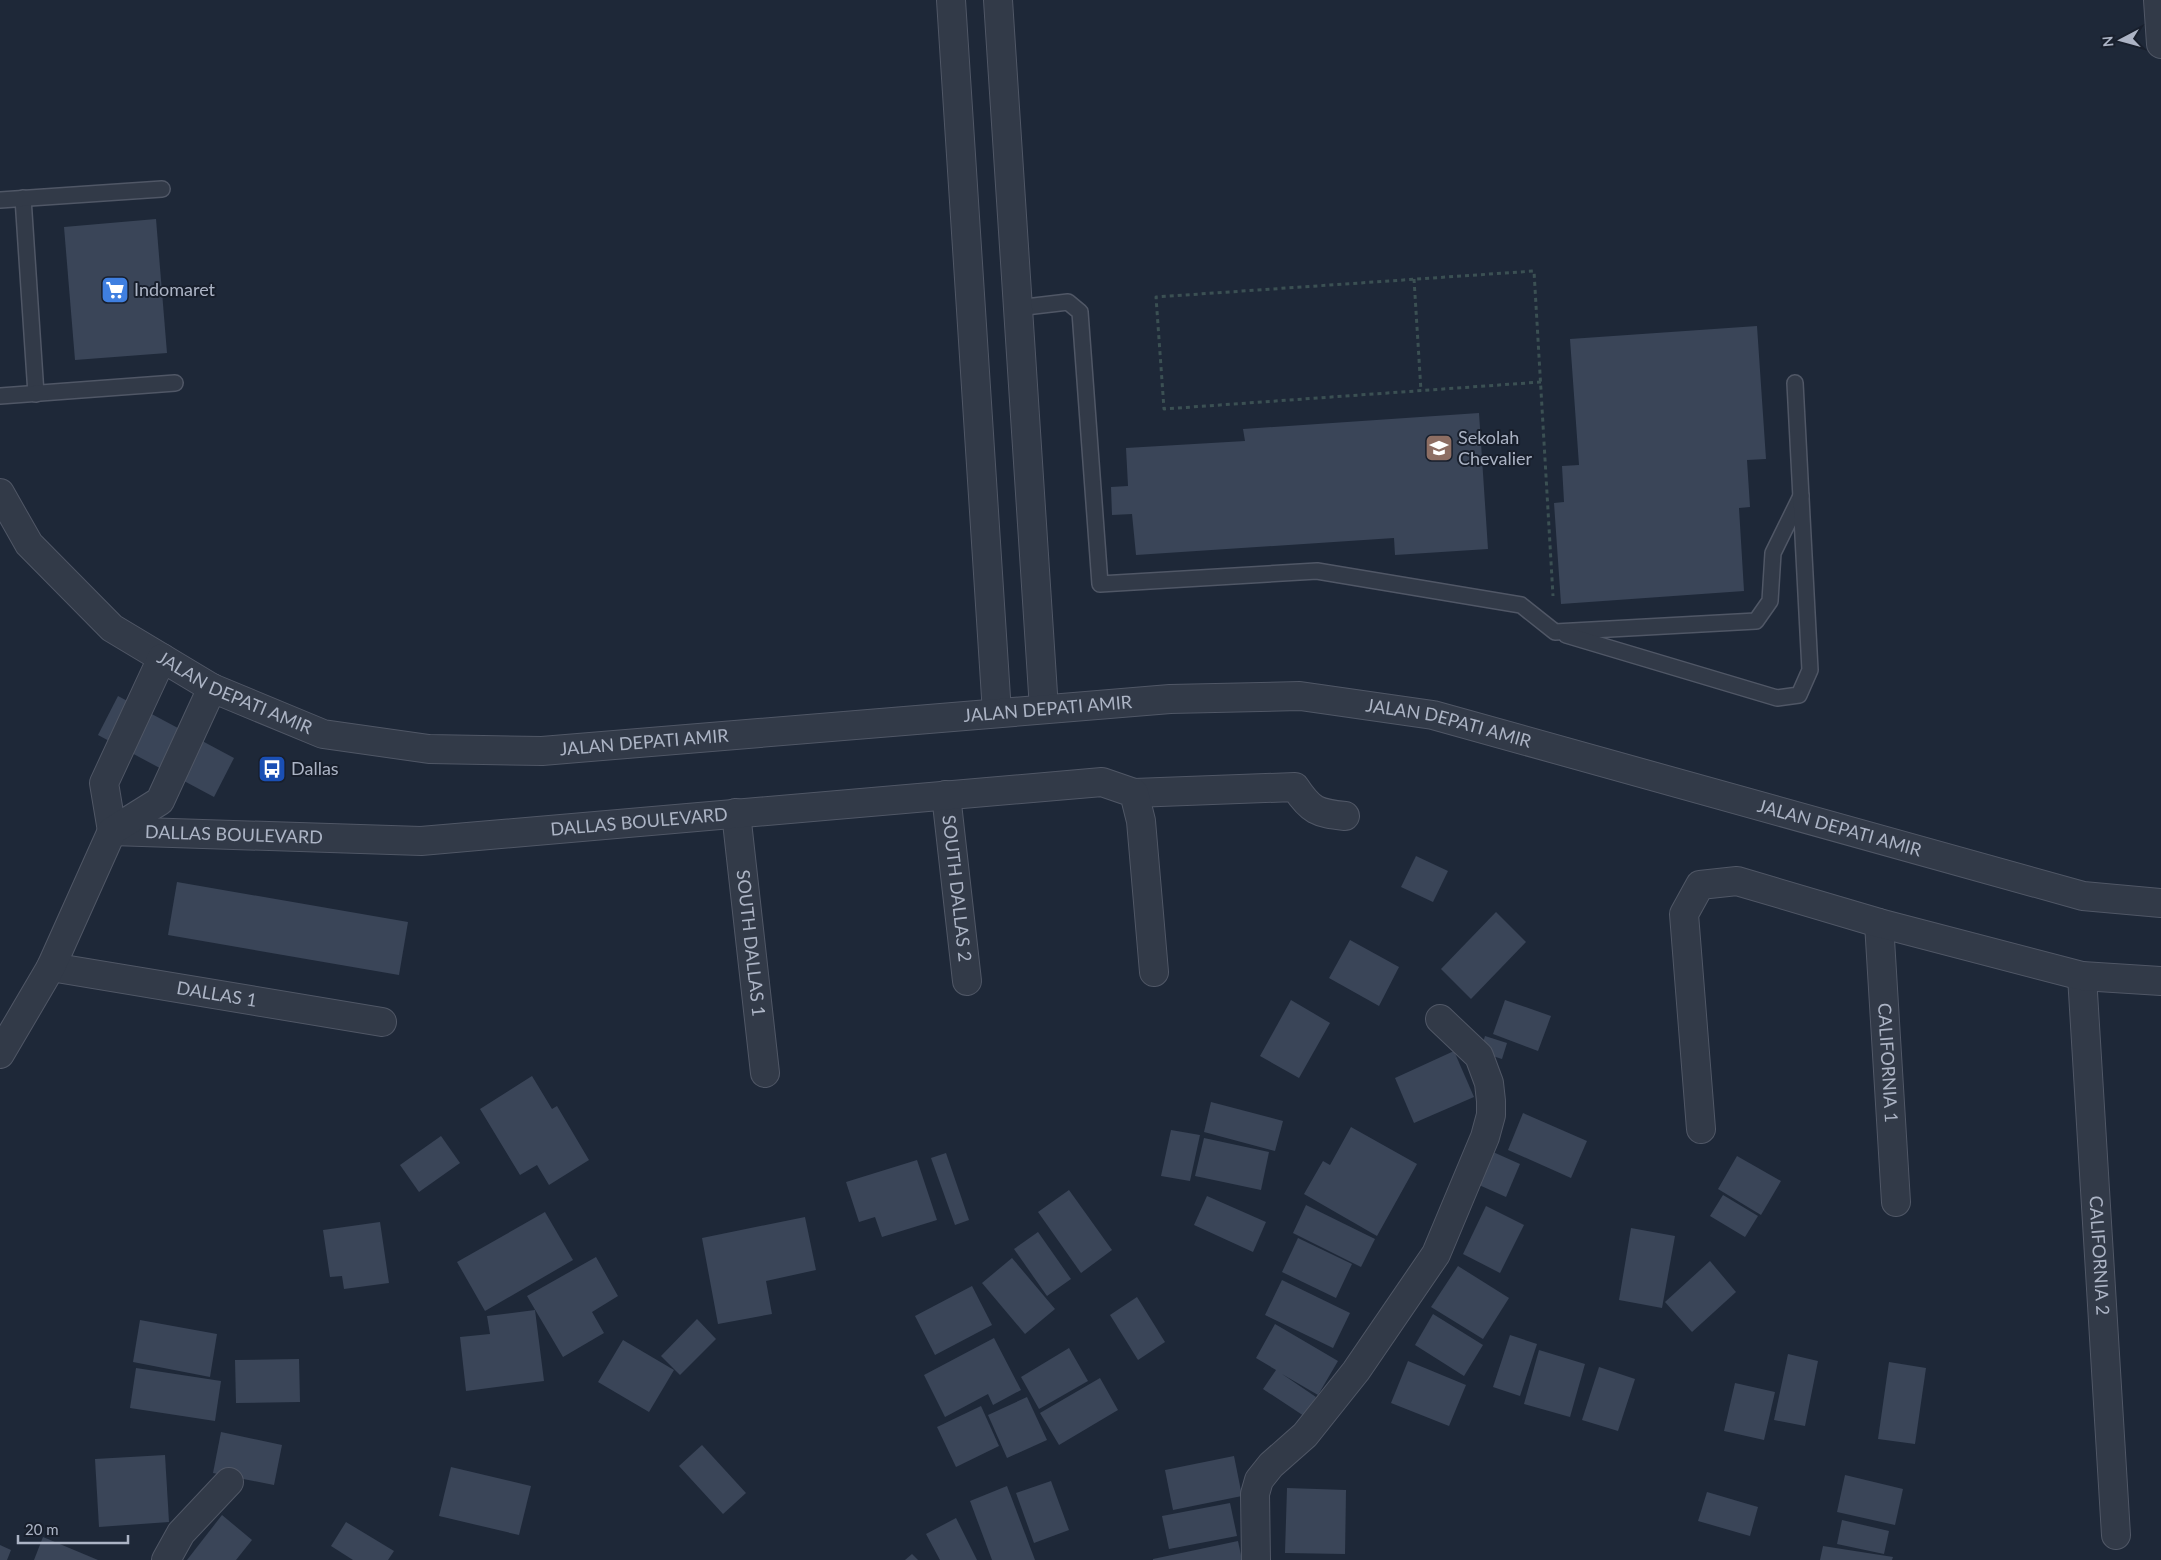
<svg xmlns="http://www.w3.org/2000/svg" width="2161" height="1560" viewBox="0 0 2161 1560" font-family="Lato,sans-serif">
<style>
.building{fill:#3a4558}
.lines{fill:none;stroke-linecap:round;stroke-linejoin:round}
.lane-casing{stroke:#505766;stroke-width:18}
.street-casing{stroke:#505766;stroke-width:30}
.path{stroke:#3b5053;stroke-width:3;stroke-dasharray:4 4;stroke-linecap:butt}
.lane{stroke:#323a48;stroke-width:15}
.street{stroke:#323a48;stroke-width:28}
.labels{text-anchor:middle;stroke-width:4;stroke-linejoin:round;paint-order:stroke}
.poi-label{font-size:18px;fill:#acb4c5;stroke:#181f2c;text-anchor:start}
.street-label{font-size:18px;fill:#acb4c5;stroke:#181f2c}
</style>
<rect width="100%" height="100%" fill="#1e2838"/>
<!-- building -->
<g class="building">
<polygon points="156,219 167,353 75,360 64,227"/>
<polygon points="1757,326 1766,459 1747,460 1750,507 1739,508 1744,591 1561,604 1554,503 1564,502 1562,466 1579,465 1570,339"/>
<polygon points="1479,413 1488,549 1395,555 1394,538 1136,555 1132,514 1112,515 1111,487 1128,486 1126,448 1245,441 1243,429"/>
<polygon points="118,696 234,758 214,797 98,735"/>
<polygon points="1416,856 1448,871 1433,902 1401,887"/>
<polygon points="177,882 408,922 399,975 168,935"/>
<polygon points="1496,912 1526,942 1471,999 1441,969"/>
<polygon points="1350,940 1399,967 1379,1006 1329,978"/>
<polygon points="1291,1000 1330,1023 1299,1078 1260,1056"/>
<polygon points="1505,1000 1551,1016 1538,1051 1493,1034"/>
<polygon points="1485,1036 1507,1043 1502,1059 1480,1052"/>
<polygon points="1454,1051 1474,1097 1414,1123 1395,1078"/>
<polygon points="532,1076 552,1109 557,1106 589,1160 549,1185 537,1165 520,1175 480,1109"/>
<polygon points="1211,1102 1283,1121 1275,1151 1204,1132"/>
<polygon points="1523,1113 1587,1141 1571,1178 1508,1150"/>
<polygon points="1351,1127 1417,1164 1377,1236 1304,1194 1323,1161 1330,1165"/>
<polygon points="1171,1130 1200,1135 1190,1181 1161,1176"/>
<polygon points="441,1136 460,1163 419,1192 400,1165"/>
<polygon points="1204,1138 1269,1152 1261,1190 1195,1176"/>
<polygon points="1493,1152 1520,1164 1506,1197 1479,1185"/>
<polygon points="946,1153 969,1220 955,1225 931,1158"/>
<polygon points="1737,1156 1781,1181 1761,1215 1718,1189"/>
<polygon points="917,1160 937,1220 882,1237 875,1217 859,1222 846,1182"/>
<polygon points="1069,1190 1112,1250 1081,1273 1038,1212"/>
<polygon points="1723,1195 1758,1216 1745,1237 1710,1216"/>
<polygon points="1207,1196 1266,1222 1253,1252 1194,1225"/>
<polygon points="1306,1205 1375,1239 1361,1267 1293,1233"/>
<polygon points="1486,1206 1524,1225 1500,1273 1463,1254"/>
<polygon points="545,1212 573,1260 485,1311 457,1262"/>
<polygon points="805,1217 816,1270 766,1281 772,1314 718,1324 702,1238"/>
<polygon points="380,1222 389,1283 344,1289 342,1276 330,1277 323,1230"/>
<polygon points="1631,1228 1675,1236 1662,1308 1619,1300"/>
<polygon points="1038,1232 1071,1279 1047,1296 1014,1249"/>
<polygon points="1298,1238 1352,1264 1336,1298 1282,1272"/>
<polygon points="596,1257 618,1296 592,1312 604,1333 563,1357 527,1296"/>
<polygon points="1012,1258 1055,1309 1025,1334 982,1283"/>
<polygon points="1710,1261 1736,1292 1692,1332 1665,1302"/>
<polygon points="1458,1266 1509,1298 1483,1339 1431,1307"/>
<polygon points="1282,1280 1350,1313 1333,1348 1265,1315"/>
<polygon points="972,1286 992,1325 935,1355 915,1316"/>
<polygon points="1137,1297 1165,1342 1138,1360 1110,1315"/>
<polygon points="535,1310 544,1381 466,1391 460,1337 490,1334 487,1316"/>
<polygon points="1433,1314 1483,1345 1464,1376 1415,1345"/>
<polygon points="697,1319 716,1339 680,1375 661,1356"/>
<polygon points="140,1320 217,1334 210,1377 133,1362"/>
<polygon points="1275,1324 1338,1361 1318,1395 1282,1374 1316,1397 1304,1416 1263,1389 1276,1370 1256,1358"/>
<polygon points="1510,1335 1537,1344 1520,1396 1493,1387"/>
<polygon points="994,1338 1021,1390 993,1405 988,1394 945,1417 924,1375"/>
<polygon points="623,1340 674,1370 649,1412 598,1382"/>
<polygon points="1069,1348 1088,1381 1039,1409 1021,1377"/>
<polygon points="1539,1350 1585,1364 1570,1417 1524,1404"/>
<polygon points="1788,1354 1818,1361 1805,1426 1774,1420"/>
<polygon points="299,1359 300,1402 236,1403 235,1360"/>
<polygon points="1408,1361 1466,1385 1449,1426 1391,1403"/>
<polygon points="1889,1362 1926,1368 1915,1444 1878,1439"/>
<polygon points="1599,1367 1635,1379 1618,1431 1582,1420"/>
<polygon points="136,1368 221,1381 215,1421 130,1408"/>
<polygon points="1100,1378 1118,1410 1059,1445 1040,1413"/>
<polygon points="1735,1383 1775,1392 1764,1440 1724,1431"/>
<polygon points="1027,1397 1047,1440 1007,1458 988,1415"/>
<polygon points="981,1406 999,1446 956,1467 937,1427"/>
<polygon points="221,1432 282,1445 274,1485 213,1473"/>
<polygon points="702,1445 746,1493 723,1514 679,1466"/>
<polygon points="165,1455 169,1522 99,1527 95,1459"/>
<polygon points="1234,1456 1242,1496 1173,1510 1165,1470"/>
<polygon points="451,1467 531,1486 519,1535 439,1516"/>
<polygon points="1845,1475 1903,1489 1895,1525 1837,1512"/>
<polygon points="1051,1481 1069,1530 1034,1543 1016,1493"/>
<polygon points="1007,1486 1035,1560 992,1560 970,1501"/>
<polygon points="1287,1488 1346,1490 1345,1554 1285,1553"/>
<polygon points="1707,1492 1758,1507 1750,1536 1698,1521"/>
<polygon points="1230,1503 1237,1536 1169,1549 1162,1516"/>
<polygon points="222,1515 252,1540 236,1560 187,1560"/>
<polygon points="956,1518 977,1560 940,1560 926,1534"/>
<polygon points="1842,1520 1889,1531 1884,1554 1837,1544"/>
<polygon points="346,1522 394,1551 388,1560 353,1560 331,1546"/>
<polygon points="43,1537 98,1560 34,1560"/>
<polygon points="1238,1541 1242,1560 1153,1560 1153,1559"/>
<polygon points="0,1545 11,1550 7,1560 0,1560"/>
<polygon points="1823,1546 1893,1557 1892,1560 1820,1560"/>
<polygon points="912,1554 918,1560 905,1560"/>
</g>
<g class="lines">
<defs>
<g id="lane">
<polyline points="23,198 36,394"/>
<polyline points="0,200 162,189"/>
<polyline points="1017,308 1068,302 1080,312 1100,584 1317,571 1521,605 1555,632 1756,621 1770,601 1773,553 1801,496"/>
<polyline points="0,396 175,383"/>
<polyline points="1566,635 1777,698 1799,695 1810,670 1795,383"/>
</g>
<g id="street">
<polyline points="951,0 997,713"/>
<polyline points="998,0 1044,709"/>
<polyline points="2158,0 2161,44"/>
<path id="s1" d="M0 493 29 544 112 628 212 688 323 734 429 749 542 751 1170 699 1300 696 1433 715 2083 896 2161 903"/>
<path d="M1134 793 1295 787C1311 811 1317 813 1345 816"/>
<path id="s2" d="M946 795 967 981"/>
<path id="s3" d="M736 813 765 1073"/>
<path id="s4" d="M112 831 421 841 1102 782 1134 793 1141 821 1154 972"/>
<polyline points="112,831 104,783 162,658"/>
<path id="s5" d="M1879 923 1896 1202"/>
<path id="s6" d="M51 967 382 1022"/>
<path id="s7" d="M2082 976 2116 1535"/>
<polyline points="0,1054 51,967 112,831 160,801 212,688"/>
<polyline points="1701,1129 1684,914 1700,885 1737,881 1879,923 2082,976 2161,981"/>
<polyline points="166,1560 181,1533 229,1482"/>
<polyline points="1256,1560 1255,1494 1259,1480 1271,1465 1305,1435 1356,1371 1436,1254 1485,1137 1491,1115 1491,1101 1489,1083 1479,1056 1440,1019"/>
</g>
</defs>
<!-- lane casing -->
<use href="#lane" class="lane-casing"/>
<!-- street casing -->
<use href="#street" class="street-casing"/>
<!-- path -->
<g class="path">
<polyline points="1414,279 1421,391"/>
<polyline points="1541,382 1164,409 1156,297 1534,271 1553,596"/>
</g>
<!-- lane -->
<use href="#lane" class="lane"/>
<!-- street -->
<use href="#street" class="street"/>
</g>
<!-- icons -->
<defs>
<symbol id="supermarket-square" viewBox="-11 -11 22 22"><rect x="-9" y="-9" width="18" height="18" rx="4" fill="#3f7fe0" stroke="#181f2c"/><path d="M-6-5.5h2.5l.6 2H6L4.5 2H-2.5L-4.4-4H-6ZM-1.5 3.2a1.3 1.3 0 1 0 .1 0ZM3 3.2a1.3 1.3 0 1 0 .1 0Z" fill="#fff"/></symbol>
<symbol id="school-square" viewBox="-11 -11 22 22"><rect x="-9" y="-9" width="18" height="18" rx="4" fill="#8d6e63" stroke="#181f2c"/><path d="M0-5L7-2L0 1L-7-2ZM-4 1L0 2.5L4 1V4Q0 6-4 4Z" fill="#fff"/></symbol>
<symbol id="bus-square" viewBox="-11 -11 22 22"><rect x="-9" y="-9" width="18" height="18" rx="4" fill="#1a4fb4" stroke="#181f2c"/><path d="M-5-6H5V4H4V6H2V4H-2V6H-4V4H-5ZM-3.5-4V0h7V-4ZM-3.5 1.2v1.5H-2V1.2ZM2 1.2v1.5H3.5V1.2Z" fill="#fff"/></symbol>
</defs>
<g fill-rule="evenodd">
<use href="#supermarket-square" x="99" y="274" width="32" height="32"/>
<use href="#school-square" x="1423" y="432" width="32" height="32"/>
<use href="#bus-square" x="256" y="753" width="32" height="32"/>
</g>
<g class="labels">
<!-- poi labels -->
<g class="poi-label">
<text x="134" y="296">Indomaret</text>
<text x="1458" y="444">Sekolah<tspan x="1458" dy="21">Chevalier</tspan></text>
<text x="291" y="775">Dallas</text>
</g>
<!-- street labels -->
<g class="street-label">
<text dy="6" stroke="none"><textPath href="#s1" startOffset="316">JALAN DEPATI AMIR</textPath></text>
<text dy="6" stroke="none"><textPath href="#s1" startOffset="1141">JALAN DEPATI AMIR</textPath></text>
<text dy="6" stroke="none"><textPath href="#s1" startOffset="1545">JALAN DEPATI AMIR</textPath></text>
<text dy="6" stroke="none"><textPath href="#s1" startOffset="736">JALAN DEPATI AMIR</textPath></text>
<text dy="6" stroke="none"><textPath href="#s4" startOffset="528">DALLAS BOULEVARD</textPath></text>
<text dy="6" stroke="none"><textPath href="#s1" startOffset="1950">JALAN DEPATI AMIR</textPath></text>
<text dy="6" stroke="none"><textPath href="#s4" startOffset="122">DALLAS BOULEVARD</textPath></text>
<text dy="6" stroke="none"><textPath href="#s2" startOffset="94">SOUTH DALLAS 2</textPath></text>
<text dy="6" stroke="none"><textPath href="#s3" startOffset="131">SOUTH DALLAS 1</textPath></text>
<text dy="6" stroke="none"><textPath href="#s6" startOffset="168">DALLAS 1</textPath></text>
<text dy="6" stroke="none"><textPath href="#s5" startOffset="140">CALIFORNIA 1</textPath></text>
<text dy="6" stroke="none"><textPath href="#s7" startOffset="280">CALIFORNIA 2</textPath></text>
</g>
</g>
<!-- north arrow -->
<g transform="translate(2121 40) rotate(264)" stroke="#181f2c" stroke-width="4" paint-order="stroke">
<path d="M0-4L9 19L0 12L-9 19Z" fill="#acb4c5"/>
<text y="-8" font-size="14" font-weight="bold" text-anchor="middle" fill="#acb4c5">N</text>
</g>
<!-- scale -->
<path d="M18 1535v8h110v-8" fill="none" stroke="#acb4c5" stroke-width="2.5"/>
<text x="25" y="1535" font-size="15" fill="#acb4c5" stroke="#181f2c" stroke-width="4" paint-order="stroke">20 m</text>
</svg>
